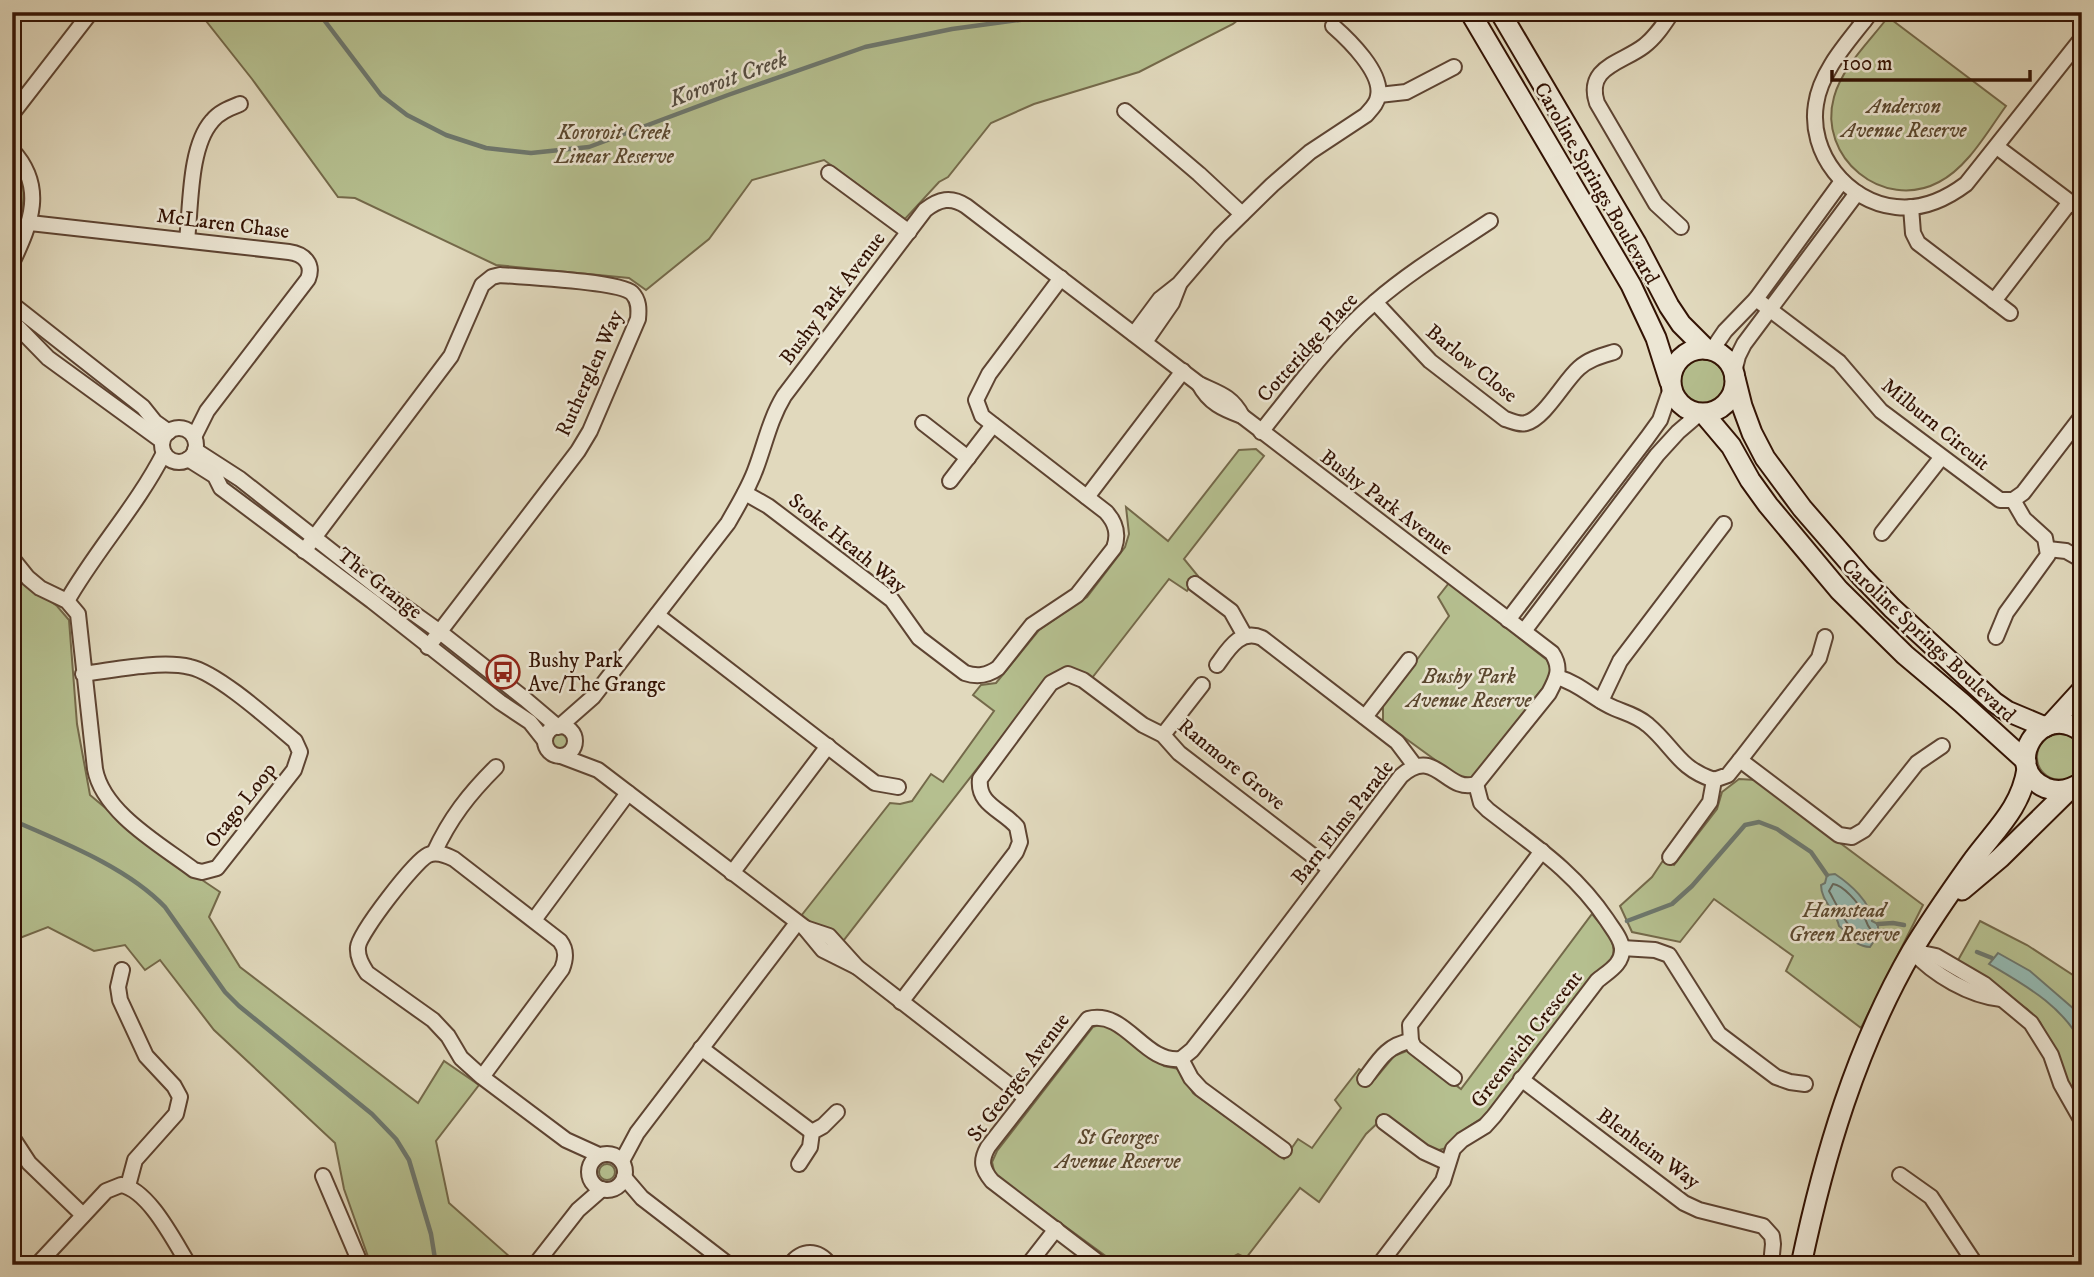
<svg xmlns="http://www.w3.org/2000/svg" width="2094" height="1277" viewBox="0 0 2094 1277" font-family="'IM FELL DW Pica',serif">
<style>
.green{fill:#b5bf8f;stroke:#74694a;stroke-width:2}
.water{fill:#94bab3;stroke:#6d776d;stroke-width:2}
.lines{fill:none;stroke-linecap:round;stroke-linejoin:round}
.shore{stroke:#64665c;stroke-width:2}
.stream{stroke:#6d776d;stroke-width:4.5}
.street-casing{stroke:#5e4432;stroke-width:18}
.secondary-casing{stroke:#331304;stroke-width:23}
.street{stroke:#ece6d4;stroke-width:14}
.secondary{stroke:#ece6d4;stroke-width:19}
.labels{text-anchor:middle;stroke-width:5;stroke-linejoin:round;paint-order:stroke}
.park-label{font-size:21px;font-style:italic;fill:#5a472e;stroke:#ece6d4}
.street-label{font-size:21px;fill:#331304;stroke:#ece6d4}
.poi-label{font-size:21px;fill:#331304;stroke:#ece6d4;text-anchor:start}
.water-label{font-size:23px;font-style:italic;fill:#554d41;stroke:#ece6d4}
</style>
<rect width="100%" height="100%" fill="#e1d9bd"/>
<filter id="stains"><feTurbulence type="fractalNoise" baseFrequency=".00286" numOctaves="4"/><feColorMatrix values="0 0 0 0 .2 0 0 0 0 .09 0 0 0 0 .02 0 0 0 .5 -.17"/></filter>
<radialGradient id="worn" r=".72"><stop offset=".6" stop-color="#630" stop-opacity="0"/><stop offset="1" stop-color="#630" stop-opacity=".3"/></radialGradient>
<!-- green -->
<g class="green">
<polygon points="199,12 1248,12 1233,24 1139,72 1034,104 991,123 948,177 939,182 905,219 824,160 752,180 709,239 646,290 629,278 496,265 355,198 338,197 252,79"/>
<path d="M1888 17 2006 106C1987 132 1968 167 1939 182 1883 212 1817 157 1834 97 1842 67 1870 41 1888 17Z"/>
<path d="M12 164C16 170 21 177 23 184 25 202 21 225 12 241Z"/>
<circle cx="1702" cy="382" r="23"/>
<path d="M1256 449 1264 456 1184 559 1198 576 1187 591 1169 579 1092 678C1075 668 1062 665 1046 680L840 945 801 916 890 803 900 804 912 801 931 774 943 782 994 711 973 695 981 685 996 683 1039 630 1087 597 1125 547 1129 534 1126 507 1168 541 1239 450Z"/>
<polygon points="12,570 18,577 57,606 69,620 77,724 90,795 147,843 220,892 209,917 240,967 418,1103 444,1061 479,1085 436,1141 449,1203 519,1265 371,1265 344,1189 335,1143 214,1030 160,960 145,970 125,945 94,951 48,927 12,941"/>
<polygon points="1449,583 1547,660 1551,671 1549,680 1473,778 1460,778 1383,722 1383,706 1449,616 1438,597"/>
<circle cx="560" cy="741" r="8"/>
<circle cx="2060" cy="757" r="23"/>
<polygon points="1739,779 1756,780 1923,905 1861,1028 1786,971 1793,956 1714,899 1680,942 1632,932 1620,906 1652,877 1664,859 1674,865 1717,809 1722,792"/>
<path d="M1592 914C1603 928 1619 942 1612 960L1594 974 1485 1116 1465 1129 1446 1148 1436 1151 1428 1147 1385 1116 1366 1134 1319 1202 1300 1188 1246 1258 1238 1254 1217 1265H1118L995 1175 992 1162 997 1151 1093 1027 1101 1024 1111 1026 1164 1066 1179 1069 1193 1093 1284 1159 1298 1139 1312 1148 1341 1108 1335 1100 1359 1069 1375 1079 1394 1056 1409 1050 1461 1089Z"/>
<polygon points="1980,921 2027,945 2082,981 2082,1107 2066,1078 2040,1022 2027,1009 1957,962"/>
<circle cx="607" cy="1172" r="8"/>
</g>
<!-- water -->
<g class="water">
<path d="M1835 874C1850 884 1871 902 1872 921L1878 924V935L1870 947C1853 946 1851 935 1839 926 1836 911 1821 901 1821 885L1825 883 1827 875Z"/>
<path d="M1998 953 2030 971 2082 1016V1044C2062 1005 2026 986 1989 964Z"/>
</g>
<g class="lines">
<!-- shore -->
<path class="shore" d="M1833 884C1843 885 1859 903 1863 913 1866 920 1866 924 1871 930L1866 939C1851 937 1837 905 1829 891Z"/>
<!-- stream -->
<g class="stream">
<polyline points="318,12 381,95 407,115 446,135 486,148 531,153 589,147 728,95 865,47 952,29 1078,12"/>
<path d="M12 820C62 842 127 867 165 907L225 992 239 1006 372 1114 396 1139 409 1160 431 1234 436 1265"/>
<polyline points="1627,921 1672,904 1692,886 1745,825 1759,822 1777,829 1811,852 1827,875"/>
<polyline points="1878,924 1893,923 1904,925"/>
<polyline points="1977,952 1992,958"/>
</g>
<defs>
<g id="street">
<path d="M1672 12C1664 24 1656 37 1644 46 1622 63 1585 67 1597 103L1656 204 1681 227"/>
<polyline points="1853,12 1864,21"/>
<path d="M1871 12C1851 39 1821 69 1816 104 1808 153 1847 202 1896 207 1922 210 1946 199 1966 184L2082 38"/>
<polyline points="1379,95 1406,92 1454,67"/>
<polyline points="1125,111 1199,174 1242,214"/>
<polyline points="12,114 91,12"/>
<polyline points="1997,147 2082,211"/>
<path d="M12 150C46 187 31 223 12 263"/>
<polyline points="829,173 909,232"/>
<polyline points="1911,207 1913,233 1918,243 2010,313"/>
<path d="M30 223 289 252C304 254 314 264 308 279L207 411 194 437"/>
<path d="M187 240C191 206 189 147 212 121 219 112 230 108 240 104"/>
<polyline points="1756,299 1839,362 1881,411 2000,500 2013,500 2023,493 2082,416"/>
<polyline points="1994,301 2070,202"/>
<path d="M1375 302 1430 361 1505 419C1512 421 1519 425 1526 423 1545 418 1564 381 1579 368 1589 359 1601 356 1614 352"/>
<polyline points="12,304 143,407 155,422 169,432"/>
<polyline points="12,321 48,358 162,441"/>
<path d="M1134 334 1160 299 1179 284 1220 236 1272 185 1310 152 1366 115C1371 109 1377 104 1378 96 1383 73 1349 40 1333 26"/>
<polyline points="1145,342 1172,303 1179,285"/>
<polyline points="1712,350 1725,331 1756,299 1842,181"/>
<polyline points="1734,372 1738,356 1744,344 1857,193"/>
<polyline points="923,423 968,458"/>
<circle cx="179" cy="445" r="17"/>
<path d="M1261 432C1297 387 1331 340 1375 302 1411 271 1451 247 1490 221"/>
<polyline points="195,450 240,479 381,590 440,632 525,699 558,727"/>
<polyline points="188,459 215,476 221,488 372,601 500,702 530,722 545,741"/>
<polyline points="950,481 993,425"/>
<path d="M745 493 768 506 892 600 919 638 965 673C977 677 987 676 998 668L1032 625 1077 595 1114 548C1119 534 1116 523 1106 512L982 416 976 400 989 374 1061 278"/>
<polyline points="1087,497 1183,371"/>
<polyline points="1882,533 1941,458"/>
<polyline points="2048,549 2066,551 2082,560"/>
<path d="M304 551 451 356 482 285 492 277 500 275C523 277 619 281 632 293 639 300 639 309 638 319L590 431 578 451 428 647"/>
<path d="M12 558 28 578 40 588 67 601 78 614 95 769C103 813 161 845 194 870L202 872 217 868 294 770 300 752 295 741C271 721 218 673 190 667 162 660 112 670 83 674"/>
<polyline points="1195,584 1231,611 1245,636"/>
<path d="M67 601C96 550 137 506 164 453"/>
<polyline points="657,615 875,783 898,787"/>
<polyline points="1508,620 1647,438 1660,420 1671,388"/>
<polyline points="1524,631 1657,455 1678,432 1699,414"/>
<polyline points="1996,637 2006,613 2048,555 2045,538 2024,519 2013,500"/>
<path d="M1217 665C1228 650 1240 628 1262 638L1397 742 1415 766"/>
<path d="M1557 677C1581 684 1593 699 1614 708 1626 713 1638 716 1648 725 1674 747 1678 768 1714 780L1728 775 1740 760 1819 658 1825 637"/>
<polyline points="1601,701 1620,661 1724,524"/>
<polyline points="1365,717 1409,660"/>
<path d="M560 726 593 697 728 523C738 505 749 488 756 468 765 444 770 419 784 396L925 210C939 199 951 196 966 206L1199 384C1218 393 1232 396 1242 416"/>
<circle cx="560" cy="741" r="15"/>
<polyline points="1163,735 1202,685"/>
<polyline points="561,756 598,770 804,927 823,950 857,967"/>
<polyline points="1740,760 1839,835 1852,837 1864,830 1917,763 1942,746"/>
<path d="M434 853C450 818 469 794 496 767"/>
<polyline points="1670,857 1705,809 1710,802 1714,780"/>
<polyline points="732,873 828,746"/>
<polyline points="534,920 628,793"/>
<polyline points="805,928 829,936 857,967 1026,1098"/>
<polyline points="1622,948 1655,950 1669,955 1719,1034 1776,1077 1790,1082 1805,1084"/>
<polyline points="1912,951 1936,956 1984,984 2031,1023 2051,1055 2061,1084 2082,1121"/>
<path d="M1912 951C1934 975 1970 996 2001 999"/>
<polyline points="122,970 118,987 120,1000 146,1056 174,1086 180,1097 176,1114 135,1160 128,1186"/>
<path d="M901 1002 1016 852 1020 842 1017 827C1003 810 977 805 980 779L1051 683 1068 674 1083 680 1143 725 1163 735 1179 753 1330 869"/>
<polyline points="701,1048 812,1132"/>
<path d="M1181 1059 1192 1050 1238 991 1401 776C1436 745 1446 794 1476 784L1549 693C1557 678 1562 668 1552 653L1242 416C1223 409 1209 403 1199 384"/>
<path d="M482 1077 562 969C566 959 567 950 560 941L454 859C446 855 437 851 428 855 415 861 359 933 358 947 357 957 362 965 367 973L433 1020 448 1036 461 1058 482 1077 566 1140 599 1155"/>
<polyline points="1454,1078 1414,1047 1411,1041 1410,1025 1542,851"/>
<path d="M1365 1079C1379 1060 1387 1045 1411 1041"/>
<polyline points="1521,1079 1684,1203 1699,1210 1763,1226 1772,1236 1773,1244 1771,1265"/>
<polyline points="1384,1122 1424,1152 1448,1163"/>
<polyline points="12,1137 29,1163 83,1215"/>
<circle cx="607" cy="1172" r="18"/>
<polyline points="622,1161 637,1133 797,923"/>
<polyline points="799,1164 810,1147 812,1132 823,1126 837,1112"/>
<polyline points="1900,1175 1931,1197 1976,1265"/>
<polyline points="323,1176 361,1265"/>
<polyline points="624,1177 642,1198 729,1265"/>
<path d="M37 1265 106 1191 121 1185C149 1190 174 1241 189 1265"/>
<polyline points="535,1265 578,1210 602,1189"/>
<path d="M790 1265C802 1249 818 1249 830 1265"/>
<polyline points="1028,1265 1056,1229"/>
<path d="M1102 1265 992 1181C982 1169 980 1161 988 1147L1088 1019C1126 1009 1144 1064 1181 1059L1191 1078 1201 1089 1284 1150"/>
<polyline points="1230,1265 1244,1265"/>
<path d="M1379 1265 1443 1181 1453 1149 1462 1140 1485 1126 1494 1116 1597 981C1607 972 1623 965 1622 948 1621 938 1612 928 1607 920 1574 871 1533 845 1488 810L1481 803 1476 784"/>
</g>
<g id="secondary">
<polyline points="1470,12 1631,285 1656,338 1670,382"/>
<polyline points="1500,12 1636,243 1669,306 1681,324 1706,349"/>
<circle cx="1703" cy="381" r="32"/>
<polyline points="1735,378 1742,406 1752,433 1765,458 1802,508 1861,576 1892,608 1994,702 2007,711 2045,727"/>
<polyline points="1704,414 1731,446 1750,480 1768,505 1839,590 1905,655 1962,703 2026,761"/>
<polyline points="2051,724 2082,690"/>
<path d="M2082 732C2040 699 2000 768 2046 788 2059 793 2071 790 2082 782"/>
<polyline points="1962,890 2000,858 2070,789"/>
<path d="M1801 1265C1824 1156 1856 1048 1912 951 1930 921 1951 891 1971 863 1994 831 2021 809 2027 769"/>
</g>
</defs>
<!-- street casing -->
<use href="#street" class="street-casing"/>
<!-- secondary casing -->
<use href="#secondary" class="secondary-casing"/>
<!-- street -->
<use href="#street" class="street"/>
<!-- secondary -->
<use href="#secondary" class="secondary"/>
</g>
<!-- icons -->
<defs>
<symbol id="bus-ring" viewBox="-11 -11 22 22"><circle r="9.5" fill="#ece6d4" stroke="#8f2418" stroke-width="1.5"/><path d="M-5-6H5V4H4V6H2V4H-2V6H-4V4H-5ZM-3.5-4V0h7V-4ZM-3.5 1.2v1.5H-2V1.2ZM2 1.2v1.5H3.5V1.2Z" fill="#8f2418"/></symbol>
</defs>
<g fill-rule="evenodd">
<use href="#bus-ring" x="484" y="653" width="38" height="38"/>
</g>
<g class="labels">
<!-- park labels -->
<g class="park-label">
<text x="1904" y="113">Anderson<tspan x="1904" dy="24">Avenue Reserve</tspan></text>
<text x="614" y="139">Kororoit Creek<tspan x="614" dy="24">Linear Reserve</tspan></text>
<text x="1469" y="683">Bushy Park<tspan x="1469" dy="24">Avenue Reserve</tspan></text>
<text x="1844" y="917">Hamstead<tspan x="1844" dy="24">Green Reserve</tspan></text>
<text x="1118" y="1144">St Georges<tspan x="1118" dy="24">Avenue Reserve</tspan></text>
</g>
<!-- street labels -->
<g class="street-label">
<text transform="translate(1597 183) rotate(60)" y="7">Caroline Springs Boulevard</text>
<text transform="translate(223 223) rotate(7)" y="7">McLaren Chase</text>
<text transform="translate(832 298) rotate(-53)" y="7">Bushy Park Avenue</text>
<text transform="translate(1307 347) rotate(-48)" y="7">Cotteridge Place</text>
<text transform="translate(1472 363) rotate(39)" y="7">Barlow Close</text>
<text transform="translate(589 373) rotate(-66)" y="7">Rutherglen Way</text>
<text transform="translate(1936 424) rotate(39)" y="7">Milburn Circuit</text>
<text transform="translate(1387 502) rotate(37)" y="7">Bushy Park Avenue</text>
<text transform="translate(848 543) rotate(39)" y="7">Stoke Heath Way</text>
<text transform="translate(380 583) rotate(38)" y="7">The Grange</text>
<text transform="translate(1929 640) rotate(43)" y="7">Caroline Springs Boulevard</text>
<text transform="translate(1232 764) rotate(39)" y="7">Ranmore Grove</text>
<text transform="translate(240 805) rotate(-52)" y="7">Otago Loop</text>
<text transform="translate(1342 822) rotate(-52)" y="7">Barn Elms Parade</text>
<text transform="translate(1526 1039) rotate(-52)" y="7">Greenwich Crescent</text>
<text transform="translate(1018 1077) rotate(-53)" y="7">St Georges Avenue</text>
<text transform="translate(1649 1148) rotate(36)" y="7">Blenheim Way</text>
</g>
<!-- poi labels -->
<g class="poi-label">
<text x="528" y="667">Bushy Park<tspan x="528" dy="24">Ave/The Grange</tspan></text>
</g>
<!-- water labels -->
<g class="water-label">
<text transform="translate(728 78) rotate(-20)" y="8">Kororoit Creek</text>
</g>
</g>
<!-- margin -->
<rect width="2094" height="1277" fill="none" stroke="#e1d9bd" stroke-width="42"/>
<rect x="14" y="14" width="2066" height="1249" fill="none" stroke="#331304" stroke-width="3.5"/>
<rect x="21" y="21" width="2052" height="1235" fill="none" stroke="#331304" stroke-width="2"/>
<!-- scale -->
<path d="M1832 70v10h198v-10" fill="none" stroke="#331304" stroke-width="3.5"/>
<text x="1842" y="70" font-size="21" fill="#331304" stroke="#ece6d4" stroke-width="5" paint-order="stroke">100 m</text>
<rect width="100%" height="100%" filter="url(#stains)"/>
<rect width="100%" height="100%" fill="url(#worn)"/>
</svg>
